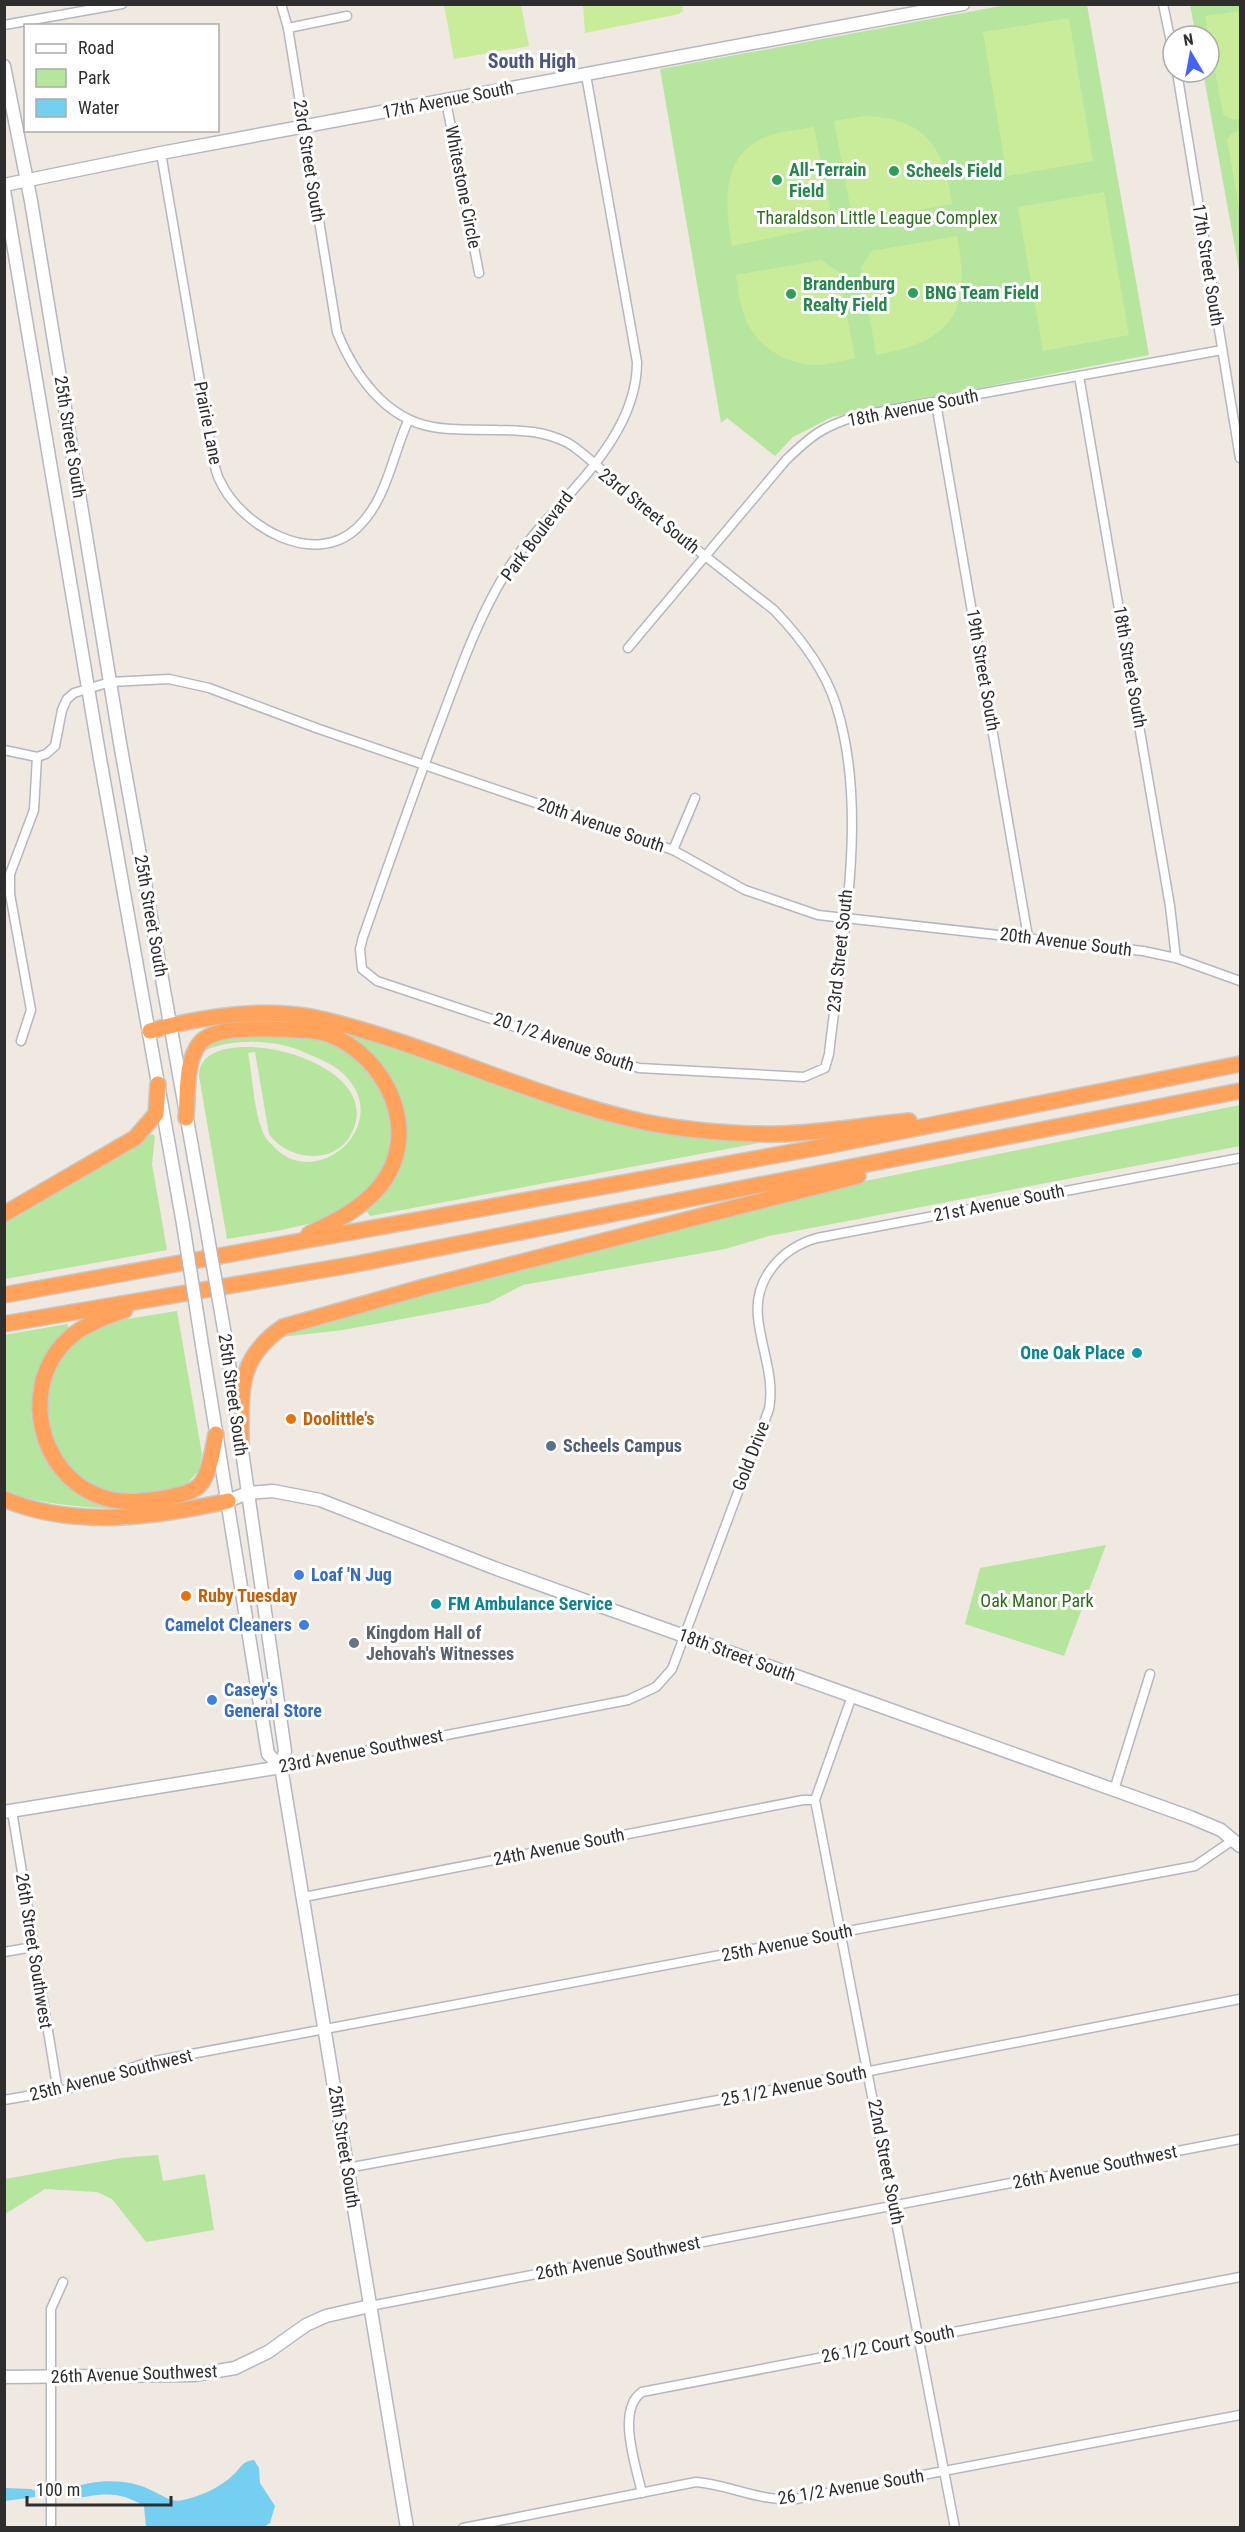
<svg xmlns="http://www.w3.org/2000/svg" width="1245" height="2532" viewBox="0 0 1245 2532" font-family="'Roboto Condensed',sans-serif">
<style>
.green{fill:#b6e59e}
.pitch{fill:#c9ec9a}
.water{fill:#75cff0}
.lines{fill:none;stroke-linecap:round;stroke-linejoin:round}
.street-casing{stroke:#b4b7c1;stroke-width:11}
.secondary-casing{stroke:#b4b7c1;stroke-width:15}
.highway-casing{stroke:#c9c9c9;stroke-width:18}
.street{stroke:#fff;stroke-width:8}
.secondary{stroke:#fff;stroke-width:12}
.highway{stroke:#ffa35c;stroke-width:15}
.secondary-bridge-casing{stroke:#b4b7c1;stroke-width:15;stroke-linecap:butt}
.secondary-bridge{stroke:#fff;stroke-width:12}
.leisure-dot{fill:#2e9e5b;stroke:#fff;stroke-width:2}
.culture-dot{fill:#0f9aa8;stroke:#fff;stroke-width:2}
.food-dot{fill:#e8710a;stroke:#fff;stroke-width:2}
.service-dot{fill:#5c6f8a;stroke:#fff;stroke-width:2}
.shop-dot{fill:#3f7fe0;stroke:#fff;stroke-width:2}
.worship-dot{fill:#6b7280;stroke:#fff;stroke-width:2}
.labels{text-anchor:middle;stroke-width:6;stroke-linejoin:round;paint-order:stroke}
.street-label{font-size:18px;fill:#2e2e2e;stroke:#fff}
.leisure-label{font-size:18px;font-weight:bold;fill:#27864d;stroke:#fff;text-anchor:start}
.park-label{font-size:18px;fill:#2c6e1b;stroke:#fff}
.culture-label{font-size:18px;font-weight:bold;fill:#0d838f;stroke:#fff;text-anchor:end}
.food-label{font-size:18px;font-weight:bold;fill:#c56008;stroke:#fff;text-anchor:start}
.service-label{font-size:18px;font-weight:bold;fill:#4e5e75;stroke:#fff;text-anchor:start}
.shop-label{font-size:18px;font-weight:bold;fill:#366cbe;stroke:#fff;text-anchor:start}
.worship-label{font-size:18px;font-weight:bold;fill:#5b616d;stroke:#fff;text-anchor:start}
.neighbourhood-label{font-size:20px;font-weight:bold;fill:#4d5680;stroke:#fff}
</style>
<rect width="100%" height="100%" fill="#efe9e1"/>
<!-- green -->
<g class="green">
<polygon points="1006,5 1087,5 1149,355 832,417 793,437 775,456 727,418 721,423 660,69"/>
<polygon points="1190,5 1240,5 1240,275 1203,72 1209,72 1209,36 1196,36"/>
<polygon points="344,1030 534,1095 760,1137 759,1143 370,1216 366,1210 385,1188 403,1117 342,1035"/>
<path d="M254 1033C286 1036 320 1033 348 1051 396 1083 408 1164 358 1201 321 1228 271 1231 227 1239L199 1076C197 1014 401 1059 348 1139 329 1166 285 1158 269 1134L255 1052 248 1053C253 1077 253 1107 262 1130 264 1137 270 1143 275 1148 320 1193 399 1119 339 1070 329 1062 317 1058 306 1053 276 1039 233 1038 203 1051L201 1048 214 1039Z"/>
<polygon points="1240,1105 1240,1146 769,1236 725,1249 523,1285 488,1303 343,1330 282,1337 285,1330 811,1192"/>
<polygon points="152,1134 155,1136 152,1164 167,1250 5,1279 5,1217"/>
<polygon points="177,1311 202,1454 199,1470 185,1486 127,1496 87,1484 61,1462 44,1417 50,1371 70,1343 108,1322"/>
<path d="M67 1324 69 1329C34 1359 19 1408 42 1450 45 1455 47 1462 51 1466 66 1479 109 1498 128 1508 88 1509 44 1504 5 1493L4 1335Z"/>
<polygon points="1106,1545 1064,1656 965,1624 980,1568"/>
<polygon points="158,2155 163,2181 205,2174 214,2230 146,2242 112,2199 97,2192 45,2189 5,2214 5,2179 121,2158"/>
</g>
<!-- pitch -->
<g class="pitch">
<polygon points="444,5 521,5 529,46 454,59"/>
<polygon points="583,5 682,5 683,11 679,14 585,33"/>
<polygon points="1240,11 1240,118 1234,120 1223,114 1205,16"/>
<polygon points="1069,18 1093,161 1007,176 983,32"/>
<path d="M863 116C925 117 944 146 952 204L868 219 850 206 834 121Z"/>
<path d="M814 127 830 208 817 228 732 246C725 207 720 158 763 138 778 131 798 130 814 127Z"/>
<polygon points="1240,130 1240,213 1227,140 1231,134"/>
<polygon points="1104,192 1129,335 1043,351 1018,207"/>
<path d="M957 236C972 313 952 341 876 355L861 267 872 251Z"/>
<path d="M821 260 839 272 855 358C842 361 827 365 813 365 782 363 752 343 743 312 739 300 738 287 736 275Z"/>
</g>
<!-- water -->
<g class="water">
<path d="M254 2460 259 2468 260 2483 275 2506 270 2523 264 2527H146L144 2506C120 2491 103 2493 74 2499L71 2488C97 2479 128 2478 153 2491 162 2495 171 2503 183 2500 199 2497 221 2487 233 2475 241 2468 242 2461 254 2460Z"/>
<polygon points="5,2488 31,2489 35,2491 35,2497 5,2501"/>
</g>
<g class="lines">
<defs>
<g id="street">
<path d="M281 4 288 28 337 332C354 374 385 419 433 427 454 431 475 429 497 430 522 430 545 431 568 443 588 455 615 483 634 499 680 537 727 573 774 610 799 636 825 670 836 705 870 812 841 944 829 1054L825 1068 804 1077 639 1068 377 981 362 969 360 949 363 937C389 863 415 788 443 715 462 664 480 613 510 566 551 503 637 445 637 362L586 75"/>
<polyline points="1163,4 1173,52"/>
<polyline points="4,25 122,4"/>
<polyline points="288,28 347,16"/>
<polyline points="1177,72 1240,458"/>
<polyline points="446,101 479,273"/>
<path d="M161 153 213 458C215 466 216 474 220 481 241 526 314 569 357 528 387 500 392 456 408 421"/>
<polyline points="1079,376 1170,906 1176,958"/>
<polyline points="936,403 1028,937"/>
<path d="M628 648 786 460C812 435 822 427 857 416L1222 350"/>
<polyline points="4,750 37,757 46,754 55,746 62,710 67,699 74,693 110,682 169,679 209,688 319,729 673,850 745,890 818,915 1143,951 1176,958 1240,981"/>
<polyline points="673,850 695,798"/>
<polyline points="21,1041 31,1010 10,894 10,874 34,810 37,757"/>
<polyline points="852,1696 815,1800 955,2528"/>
<path d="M281 1767 628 1700 656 1687 672 1669 769 1409C775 1377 761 1349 758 1317 754 1278 782 1248 817 1238L1240 1158"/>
<polyline points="1114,1790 1150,1674"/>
<polyline points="12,1811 58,2092"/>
<polyline points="304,1897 803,1800 815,1800"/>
<polyline points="4,1952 33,1947"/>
<polyline points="4,2100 68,2089 149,2062 1195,1866 1233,1840"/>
<polyline points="347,2168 767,2091 1240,1999"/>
<polyline points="370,2306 1240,2139"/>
<path d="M642 2493C636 2466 616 2410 642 2392L1240 2277"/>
<polyline points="51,2528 51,2309 63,2282"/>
<path d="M463 2528 696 2482C731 2485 760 2502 796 2499L1240 2415"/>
</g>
<g id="secondary">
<polyline points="4,66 31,201 120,743 205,1220"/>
<polyline points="4,185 161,153 963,4"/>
<polyline points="4,190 99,753 183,1224"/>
<polyline points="226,1341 236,1414"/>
<polyline points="202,1345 268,1754 281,1767"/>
<polyline points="240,1437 285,1751 281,1767 407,2528"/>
<polyline points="228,1501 247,1493 273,1491 320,1500 497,1569 1190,1817 1221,1830 1240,1846"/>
<polyline points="4,1812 281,1767"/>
<polyline points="4,2377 194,2375 235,2368 268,2352 306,2325 326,2316 370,2306"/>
</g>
<g id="highway">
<path d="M150 1031C203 1016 270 1006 325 1020 433 1046 534 1098 644 1122 682 1130 739 1135 779 1134 822 1133 866 1125 909 1121"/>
<path d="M186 1118C188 1095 185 1061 200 1043 211 1030 236 1030 251 1029 272 1029 309 1028 328 1034 387 1056 423 1133 380 1186 360 1210 336 1221 309 1234"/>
<polyline points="4,1214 135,1138 156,1114 158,1084"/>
<polyline points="4,1295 821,1147 1240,1064"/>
<path d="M125 1310C106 1317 83 1325 68 1339 13 1391 43 1492 120 1501 135 1503 150 1500 165 1498 179 1495 197 1493 204 1479 211 1466 213 1448 216 1434"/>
<polyline points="4,1324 351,1265 1240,1091"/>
<path d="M241 1446C242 1393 235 1360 283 1327L424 1287 858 1176"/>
<path d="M4 1499C74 1529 157 1517 228 1501"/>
</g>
</defs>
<!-- street casing -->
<use href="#street" class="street-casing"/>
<!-- secondary casing -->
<use href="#secondary" class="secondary-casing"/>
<!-- highway casing -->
<use href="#highway" class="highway-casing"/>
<!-- street -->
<use href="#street" class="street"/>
<!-- secondary -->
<use href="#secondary" class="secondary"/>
<!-- highway -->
<use href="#highway" class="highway"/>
<defs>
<g id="secondary-bridge">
<polyline points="205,1220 226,1341"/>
<polyline points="183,1224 202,1345"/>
</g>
</defs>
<!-- secondary-bridge casing -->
<use href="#secondary-bridge" class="secondary-bridge-casing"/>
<!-- secondary-bridge -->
<use href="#secondary-bridge" class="secondary-bridge"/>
</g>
<!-- markers -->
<g class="leisure-dot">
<circle cx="894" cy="171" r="6"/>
<circle cx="777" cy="180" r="6"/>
<circle cx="913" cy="293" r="6"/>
<circle cx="791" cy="294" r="6"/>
</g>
<g class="culture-dot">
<circle cx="1137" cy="1353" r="6"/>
<circle cx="436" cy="1604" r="6"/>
</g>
<g class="food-dot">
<circle cx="291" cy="1419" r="6"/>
<circle cx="186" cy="1596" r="6"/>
</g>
<circle class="service-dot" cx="551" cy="1446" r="6"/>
<g class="shop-dot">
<circle cx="299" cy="1575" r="6"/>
<circle cx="304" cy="1625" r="6"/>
<circle cx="212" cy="1700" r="6"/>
</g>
<circle class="worship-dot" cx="354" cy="1643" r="6"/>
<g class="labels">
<!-- street labels -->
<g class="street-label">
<text transform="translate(448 100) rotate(-11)" y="6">17th Avenue South</text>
<text transform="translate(309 161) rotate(81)" y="6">23rd Street South</text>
<text transform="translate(463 187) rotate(79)" y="6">Whitestone Circle</text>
<text transform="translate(1208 265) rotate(81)" y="6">17th Street South</text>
<text transform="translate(913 408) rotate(-11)" y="6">18th Avenue South</text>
<text transform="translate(208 423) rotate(79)" y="6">Prairie Lane</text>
<text transform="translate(70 437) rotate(81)" y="6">25th Street South</text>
<text transform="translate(649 511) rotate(39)" y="6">23rd Street South</text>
<text transform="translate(537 536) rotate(-53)" y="6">Park Boulevard</text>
<text transform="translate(1130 667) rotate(80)" y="6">18th Street South</text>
<text transform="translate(983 670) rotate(80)" y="6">19th Street South</text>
<text transform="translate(601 825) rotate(19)" y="6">20th Avenue South</text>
<text transform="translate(151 916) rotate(80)" y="6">25th Street South</text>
<text transform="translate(1066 942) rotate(7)" y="6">20th Avenue South</text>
<text transform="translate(840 951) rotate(-84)" y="6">23rd Street South</text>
<text transform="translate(564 1042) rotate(19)" y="6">20 1/2 Avenue South</text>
<text transform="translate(999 1203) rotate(-11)" y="6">21st Avenue South</text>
<text transform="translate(233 1395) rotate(82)" y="6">25th Street South</text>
<text transform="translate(751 1456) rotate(-69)" y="6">Gold Drive</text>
<text transform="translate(737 1655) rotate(20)" y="6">18th Street South</text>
<text transform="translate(361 1751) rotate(-11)" y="6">23rd Avenue Southwest</text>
<text transform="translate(559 1847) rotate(-11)" y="6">24th Avenue South</text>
<text transform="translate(787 1943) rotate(-11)" y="6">25th Avenue South</text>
<text transform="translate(34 1951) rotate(81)" y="6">26th Street Southwest</text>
<text transform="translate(111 2075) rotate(-14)" y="6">25th Avenue Southwest</text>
<text transform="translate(794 2086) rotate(-11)" y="6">25 1/2 Avenue South</text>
<text transform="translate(344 2147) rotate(81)" y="6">25th Street South</text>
<text transform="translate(886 2162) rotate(79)" y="6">22nd Street South</text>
<text transform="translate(1095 2167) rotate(-11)" y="6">26th Avenue Southwest</text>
<text transform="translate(618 2258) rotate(-11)" y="6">26th Avenue Southwest</text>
<text transform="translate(888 2344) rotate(-11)" y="6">26 1/2 Court South</text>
<text transform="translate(134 2374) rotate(-2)" y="6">26th Avenue Southwest</text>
<text transform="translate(851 2487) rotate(-9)" y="6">26 1/2 Avenue South</text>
</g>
<!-- leisure labels -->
<g class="leisure-label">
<text x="789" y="176">All-Terrain<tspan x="789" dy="21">Field</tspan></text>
<text x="906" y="177">Scheels Field</text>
<text x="803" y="290">Brandenburg<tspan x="803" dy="21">Realty Field</tspan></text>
<text x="925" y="299">BNG Team Field</text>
</g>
<!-- park labels -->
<g class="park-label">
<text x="877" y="224">Tharaldson Little League Complex</text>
<text x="1037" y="1607">Oak Manor Park</text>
</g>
<!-- culture labels -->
<g class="culture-label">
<text x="1125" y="1359">One Oak Place</text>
<text x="448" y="1610" text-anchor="start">FM Ambulance Service</text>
</g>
<!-- food labels -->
<g class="food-label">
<text x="303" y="1425">Doolittle's</text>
<text x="198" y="1602">Ruby Tuesday</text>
</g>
<!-- service labels -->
<g class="service-label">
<text x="563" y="1452">Scheels Campus</text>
</g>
<!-- shop labels -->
<g class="shop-label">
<text x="311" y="1581">Loaf 'N Jug</text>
<text x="292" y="1631" text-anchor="end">Camelot Cleaners</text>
<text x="224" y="1696">Casey's<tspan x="224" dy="21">General Store</tspan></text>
</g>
<!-- worship labels -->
<g class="worship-label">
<text x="366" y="1639">Kingdom Hall of<tspan x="366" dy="21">Jehovah's Witnesses</tspan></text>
</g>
<!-- neighbourhood labels -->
<g class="neighbourhood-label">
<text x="532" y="68">South High</text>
</g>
</g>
<!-- border -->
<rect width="1245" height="2532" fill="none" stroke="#2e2e2e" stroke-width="12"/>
<!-- legend -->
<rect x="24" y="24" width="195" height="108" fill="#ffffff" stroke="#ababab" stroke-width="1.5"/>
<rect x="36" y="44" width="30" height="9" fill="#ffffff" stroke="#ababab" stroke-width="1.5"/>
<text x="78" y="54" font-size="18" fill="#2e2e2e">Road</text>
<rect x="36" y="69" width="30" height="18" fill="#b6e59e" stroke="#ababab" stroke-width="1.5"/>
<text x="78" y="84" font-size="18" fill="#2e2e2e">Park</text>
<rect x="36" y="99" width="30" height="18" fill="#75cff0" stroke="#ababab" stroke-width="1.5"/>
<text x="78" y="114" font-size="18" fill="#2e2e2e">Water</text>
<!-- north arrow -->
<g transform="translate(1191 54) rotate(350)"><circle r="28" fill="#ffffff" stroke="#ababab" stroke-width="1.5"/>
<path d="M0-4.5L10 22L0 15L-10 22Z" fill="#4264fb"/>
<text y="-9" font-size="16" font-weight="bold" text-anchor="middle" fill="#2e2e2e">N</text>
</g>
<!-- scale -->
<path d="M27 2496v9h144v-9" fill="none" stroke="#2e2e2e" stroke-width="3"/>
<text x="36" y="2496" font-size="18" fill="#2e2e2e" stroke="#ffffff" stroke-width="4.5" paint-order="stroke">100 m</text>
</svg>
